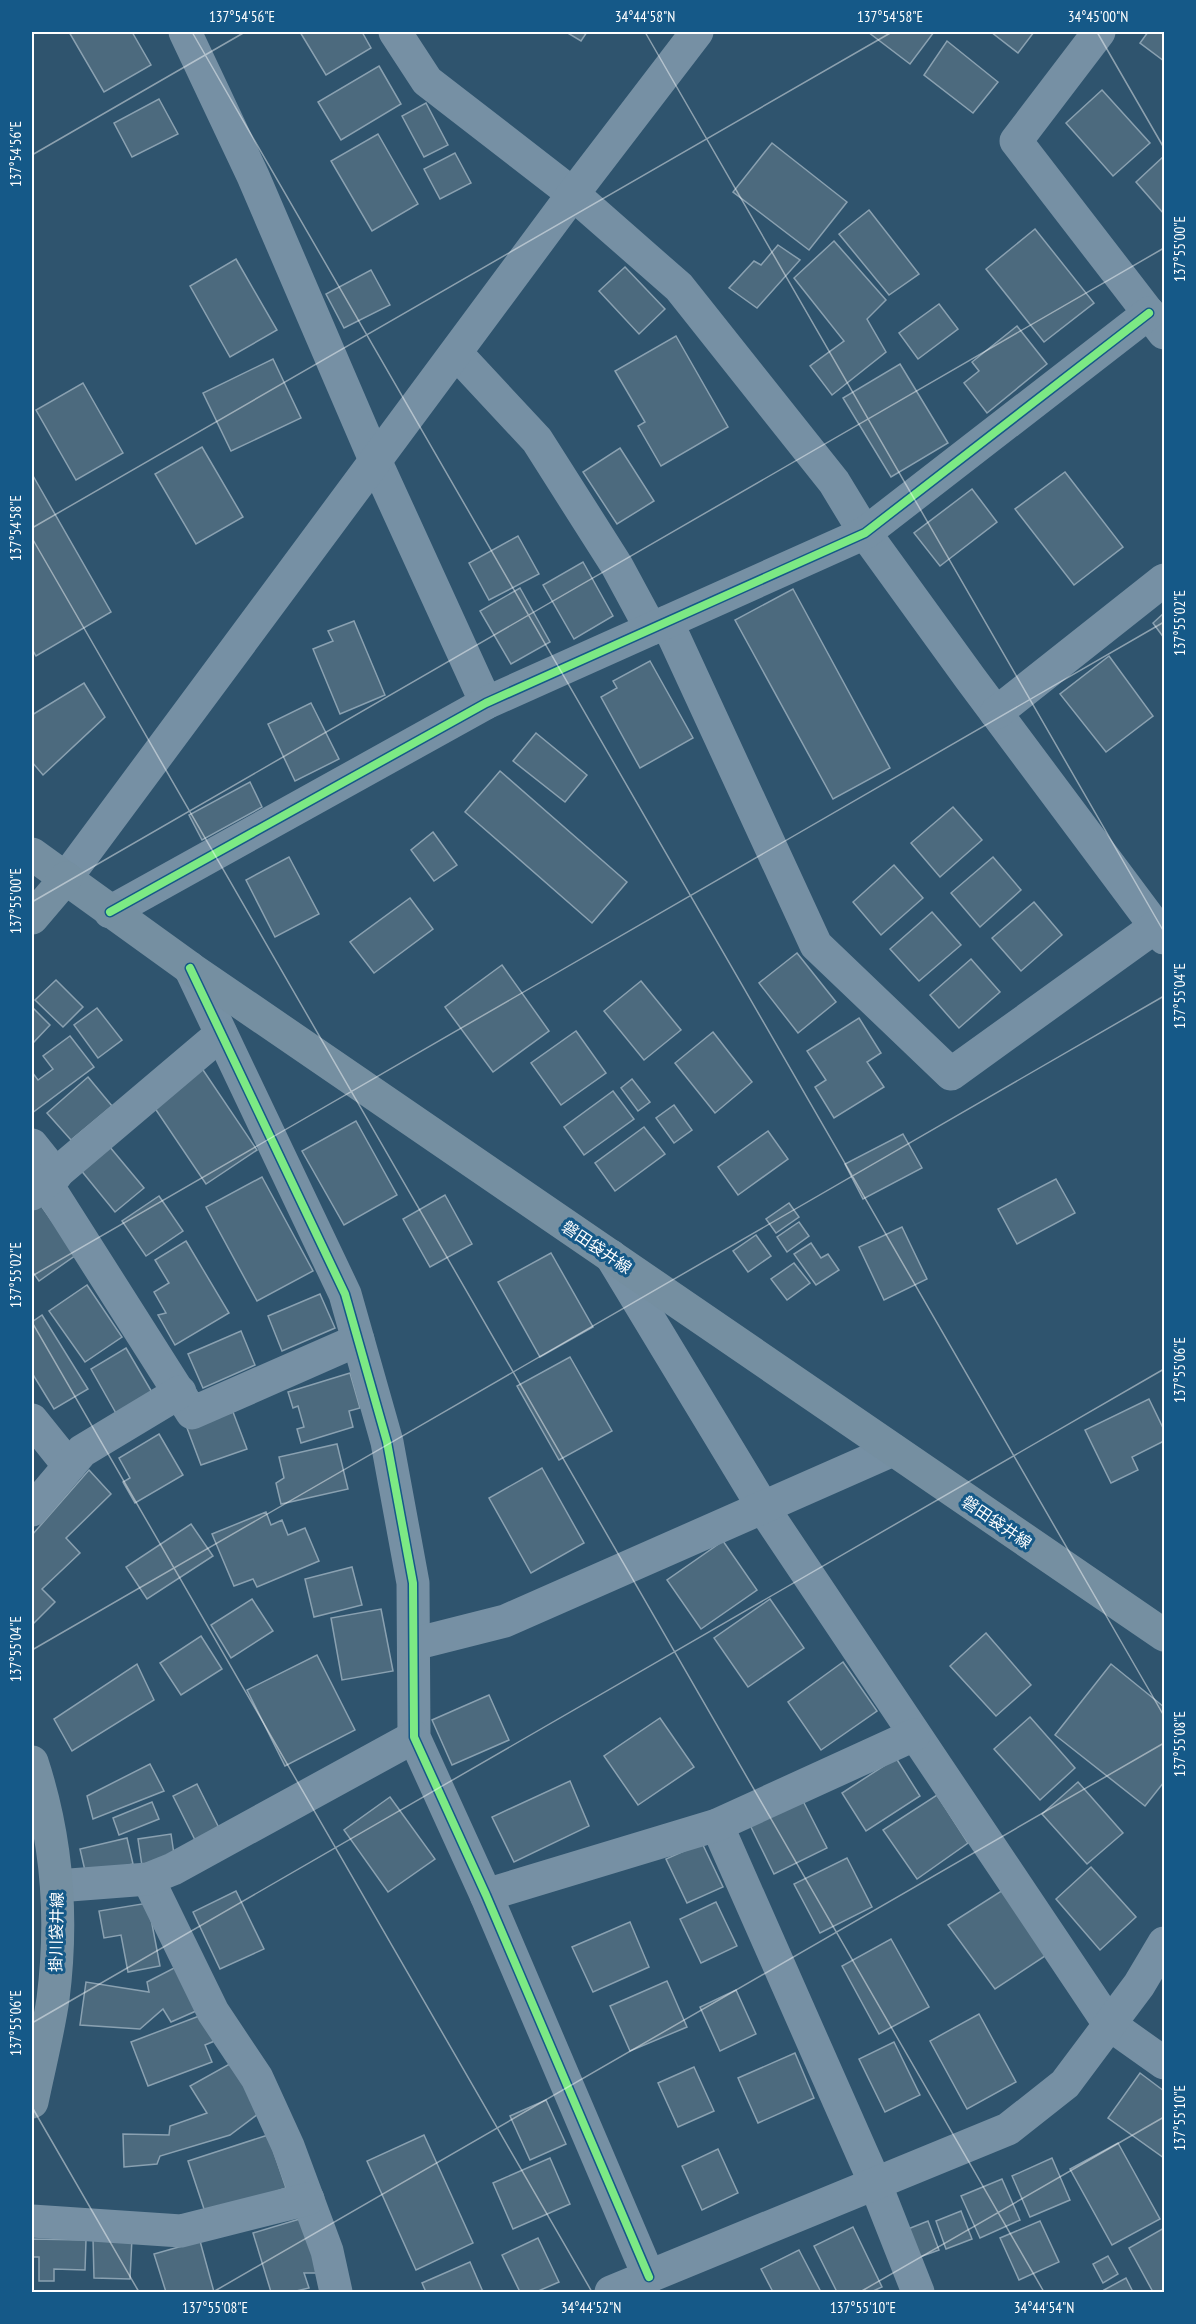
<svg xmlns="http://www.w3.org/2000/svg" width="1196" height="2324" viewBox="0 0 1196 2324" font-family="'PT Sans Narrow','Noto Sans JP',sans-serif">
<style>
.building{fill:#4c6a7e;stroke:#8aa1b1;stroke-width:1.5}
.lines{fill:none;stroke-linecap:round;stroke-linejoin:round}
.minor{stroke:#7690a4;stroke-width:33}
.major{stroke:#758fa1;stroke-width:33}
.cycleway-casing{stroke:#155988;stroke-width:11}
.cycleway{stroke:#7ce984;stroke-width:8}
.ticks{fill:none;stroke:#fff;stroke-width:1.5;stroke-opacity:0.45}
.labels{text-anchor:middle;stroke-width:6;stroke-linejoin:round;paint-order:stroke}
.street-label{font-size:16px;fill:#fff;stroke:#155988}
.neatline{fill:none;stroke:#fff;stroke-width:2}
.ticks-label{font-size:15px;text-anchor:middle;fill:#fff}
</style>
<rect width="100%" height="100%" fill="#2f546e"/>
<!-- building -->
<g class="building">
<polygon points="69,32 132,32 151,65 104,92"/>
<polygon points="300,32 362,32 371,48 326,75"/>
<polygon points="566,32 587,32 581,41"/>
<polygon points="868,32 934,32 910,64"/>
<polygon points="991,32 1034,32 1018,53"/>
<polygon points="1148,32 1164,32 1164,61 1140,43"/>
<polygon points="947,41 998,82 973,113 924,75"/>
<polygon points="379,66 401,104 341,140 318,102"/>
<polygon points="1102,90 1150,143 1113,176 1066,123"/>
<polygon points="159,99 178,134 132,157 114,123"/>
<polygon points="426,103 448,145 424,157 402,116"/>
<polygon points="378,134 418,204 372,231 331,161"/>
<polygon points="772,143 847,202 809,250 733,192"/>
<polygon points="455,153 471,183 440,199 424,169"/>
<polygon points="1164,156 1164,214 1136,182"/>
<polygon points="869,210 919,274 889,295 839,234"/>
<polygon points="1035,229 1094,303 1044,342 986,269"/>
<polygon points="834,241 886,300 867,319 886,352 832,395 810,366 844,341 794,278"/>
<polygon points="778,245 800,260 757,308 729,288 754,261 761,265"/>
<polygon points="236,259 277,330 230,357 190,286"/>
<polygon points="625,267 665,309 639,334 599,291"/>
<polygon points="371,270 390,305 344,328 326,294"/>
<polygon points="939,304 958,329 918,359 899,333"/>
<polygon points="1017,326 1047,364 987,413 964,383 979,371 972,362"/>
<polygon points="676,336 728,427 661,466 638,426 645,422 615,371"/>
<polygon points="273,359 301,418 231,451 203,393"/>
<polygon points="900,364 948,443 891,477 843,398"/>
<polygon points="83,383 123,453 76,480 36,410"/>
<polygon points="202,447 243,517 196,544 155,474"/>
<polygon points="620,448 654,501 617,524 583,472"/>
<polygon points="1065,472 1123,547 1074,585 1015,509"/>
<polygon points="32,474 111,612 36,656 32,649"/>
<polygon points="972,489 997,522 940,566 914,533"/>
<polygon points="518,536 539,574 489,600 469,563"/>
<polygon points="583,562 613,616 574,639 543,585"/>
<polygon points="520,588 550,642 511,664 480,611"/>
<polygon points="793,589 890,768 833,799 735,620"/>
<polygon points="1164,613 1164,638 1153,623"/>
<polygon points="354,621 385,695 340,714 313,649 333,641 328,631"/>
<polygon points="1109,656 1153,716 1106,752 1060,694"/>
<polygon points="650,661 693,738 640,768 601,697 617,688 613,681"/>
<polygon points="84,683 105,717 43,775 32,762 32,715"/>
<polygon points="311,703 339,759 295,781 268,724"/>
<polygon points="536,733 587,775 565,802 513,761"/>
<polygon points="500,771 627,882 592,923 465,812"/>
<polygon points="250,782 262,807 202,840 189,815"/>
<polygon points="953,807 982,840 940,877 911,843"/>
<polygon points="433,832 457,865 434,881 411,850"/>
<polygon points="289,857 319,914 275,937 246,880"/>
<polygon points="993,857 1021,890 980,927 951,893"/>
<polygon points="894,865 923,898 881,935 853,902"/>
<polygon points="410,898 433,929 374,973 350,942"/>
<polygon points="1034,902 1062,935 1021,971 992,938"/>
<polygon points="932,912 961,945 919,981 890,949"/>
<polygon points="797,953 836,1002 798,1033 759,983"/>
<polygon points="971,959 1000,992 959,1028 930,995"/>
<polygon points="502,965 549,1031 493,1072 445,1007"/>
<polygon points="56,980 83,1007 63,1027 35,1000"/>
<polygon points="641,981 681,1030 644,1060 604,1011"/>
<polygon points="32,1007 50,1025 32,1044"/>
<polygon points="97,1008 122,1040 98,1058 74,1025"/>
<polygon points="859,1018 881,1053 867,1062 884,1087 834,1118 815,1087 826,1080 807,1051"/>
<polygon points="576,1031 606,1073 561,1105 531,1063"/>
<polygon points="713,1032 752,1082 715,1113 675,1063"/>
<polygon points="70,1036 94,1067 32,1113 32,1072 38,1080 53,1069 43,1056"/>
<polygon points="199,1064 257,1150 206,1184 148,1098"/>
<polygon points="88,1077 112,1106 71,1140 47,1113"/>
<polygon points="632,1079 650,1102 638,1111 621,1088"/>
<polygon points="613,1091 634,1119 584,1155 564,1127"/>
<polygon points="674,1105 692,1130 674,1143 656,1118"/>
<polygon points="356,1121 397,1195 344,1225 302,1151"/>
<polygon points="644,1127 665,1154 615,1191 595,1163"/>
<polygon points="768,1131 788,1159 738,1195 718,1167"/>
<polygon points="903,1134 922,1168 863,1199 845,1164"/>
<polygon points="109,1146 144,1188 115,1212 80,1169"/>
<polygon points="262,1177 313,1271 257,1301 206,1207"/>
<polygon points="1056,1179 1075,1213 1017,1244 998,1209"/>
<polygon points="445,1195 472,1244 430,1267 403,1219"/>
<polygon points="159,1196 183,1231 146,1256 122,1221"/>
<polygon points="789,1203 799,1217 776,1233 766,1219"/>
<polygon points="40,1204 76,1255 39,1281 32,1271 32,1209"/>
<polygon points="799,1222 809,1236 787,1252 777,1237"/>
<polygon points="902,1227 927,1279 884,1300 859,1247"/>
<polygon points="756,1235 771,1256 748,1272 733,1251"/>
<polygon points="186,1241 229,1313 175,1345 158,1315 166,1313 154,1292 169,1283 155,1260"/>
<polygon points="811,1243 821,1258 828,1254 839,1270 816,1285 794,1254"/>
<polygon points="551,1253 593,1327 540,1357 498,1282"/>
<polygon points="794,1263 810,1283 787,1300 771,1279"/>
<polygon points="87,1285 122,1337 85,1362 49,1311"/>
<polygon points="320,1294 335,1328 282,1351 268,1316"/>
<polygon points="42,1315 88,1389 54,1409 32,1373 32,1322"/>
<polygon points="241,1331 255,1365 203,1388 188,1354"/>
<polygon points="126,1348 153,1394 117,1415 91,1369"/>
<polygon points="570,1357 612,1431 559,1460 517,1386"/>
<polygon points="350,1373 360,1408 349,1411 353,1427 301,1443 297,1429 304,1427 298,1406 293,1408 288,1392"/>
<polygon points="1149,1399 1164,1430 1164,1441 1132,1457 1138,1470 1111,1483 1085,1430"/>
<polygon points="233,1412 247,1449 201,1465 187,1428"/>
<polygon points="159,1434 183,1475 135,1503 123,1482 130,1478 119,1458"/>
<polygon points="337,1444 348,1489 281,1504 276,1483 284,1478 279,1457"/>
<polygon points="542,1468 584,1543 531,1573 489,1498"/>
<polygon points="89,1470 111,1494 66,1538 80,1553 42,1589 55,1602 32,1625 32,1535"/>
<polygon points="266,1512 271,1525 282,1520 288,1535 305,1528 319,1561 257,1587 253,1579 234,1586 212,1534"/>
<polygon points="191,1524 213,1556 147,1599 126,1567"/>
<polygon points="723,1541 757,1590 701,1629 667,1580"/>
<polygon points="352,1567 362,1605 314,1617 305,1579"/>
<polygon points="252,1599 273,1631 231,1658 211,1625"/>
<polygon points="770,1599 804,1648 748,1687 714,1638"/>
<polygon points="381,1609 393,1671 342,1680 331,1618"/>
<polygon points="986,1633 1031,1685 996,1716 950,1666"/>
<polygon points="201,1636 222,1669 181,1695 160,1663"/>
<polygon points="317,1655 355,1730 285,1766 247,1690"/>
<polygon points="843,1662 877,1711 821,1750 788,1702"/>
<polygon points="137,1664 154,1700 72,1751 54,1719"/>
<polygon points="1111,1664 1164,1707 1164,1782 1145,1806 1055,1735"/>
<polygon points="489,1695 509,1740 452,1765 432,1720"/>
<polygon points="1030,1717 1075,1768 1040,1800 994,1749"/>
<polygon points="660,1718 694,1767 638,1805 604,1756"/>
<polygon points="896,1758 920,1796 866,1831 842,1793"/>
<polygon points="150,1764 164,1791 93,1819 87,1796"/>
<polygon points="570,1781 589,1826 514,1862 492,1817"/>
<polygon points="1078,1782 1123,1833 1087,1864 1042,1814"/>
<polygon points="197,1784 221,1832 197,1844 173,1796"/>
<polygon points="937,1795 968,1843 917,1879 883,1830"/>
<polygon points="390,1797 435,1859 388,1892 344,1830"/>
<polygon points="802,1799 827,1848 774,1874 750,1825"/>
<polygon points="152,1802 159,1819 119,1835 113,1818"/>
<polygon points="171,1834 175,1861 142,1866 138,1839"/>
<polygon points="127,1838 133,1864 86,1875 80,1849"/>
<polygon points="702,1843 723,1887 687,1903 666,1859"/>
<polygon points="847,1858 872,1907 820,1933 794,1884"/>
<polygon points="1091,1867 1136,1917 1100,1950 1056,1899"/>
<polygon points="1003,1890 1048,1954 995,1989 948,1925"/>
<polygon points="236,1891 264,1949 220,1969 193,1912"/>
<polygon points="716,1902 737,1946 701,1963 680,1919"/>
<polygon points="148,1903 160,1966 128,1972 121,1935 104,1938 99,1911"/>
<polygon points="630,1922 649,1967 593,1992 572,1947"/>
<polygon points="891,1939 929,2007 879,2034 842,1966"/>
<polygon points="176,1967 196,2011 171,2022 163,2009 140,2029 80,2025 86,1982 149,1992 147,1982"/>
<polygon points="667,1981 687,2027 630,2051 610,2006"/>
<polygon points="736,1990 756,2034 720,2051 700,2007"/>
<polygon points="207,2013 217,2040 205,2045 212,2062 148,2086 131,2042"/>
<polygon points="979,2014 1016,2082 967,2109 930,2041"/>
<polygon points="894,2042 920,2095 885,2112 859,2059"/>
<polygon points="795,2053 814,2098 758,2123 738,2078"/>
<polygon points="235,2061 262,2111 230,2135 160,2156 157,2164 124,2167 123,2134 169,2135 170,2126 207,2113 190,2086"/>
<polygon points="694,2067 714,2111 678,2127 658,2083"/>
<polygon points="1140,2073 1164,2091 1164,2158 1108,2118"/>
<polygon points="546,2100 566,2144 530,2160 510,2116"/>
<polygon points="268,2135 286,2188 206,2215 188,2161"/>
<polygon points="424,2135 473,2243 416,2270 367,2161"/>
<polygon points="1118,2143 1160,2219 1112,2245 1070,2169"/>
<polygon points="718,2149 738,2193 702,2210 682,2166"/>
<polygon points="550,2158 570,2204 513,2229 493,2183"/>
<polygon points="1052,2158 1070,2200 1030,2217 1012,2176"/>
<polygon points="1002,2179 1020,2220 980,2238 961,2196"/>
<polygon points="961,2211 972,2239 946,2249 936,2221"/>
<polygon points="303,2218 319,2273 304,2273 309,2288 292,2292 271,2292 253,2233"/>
<polygon points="928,2221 939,2250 914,2259 903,2231"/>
<polygon points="1040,2221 1059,2262 1019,2280 1000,2238"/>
<polygon points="853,2227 882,2287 871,2292 837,2292 814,2246"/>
<polygon points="1164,2228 1164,2292 1153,2292 1129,2248"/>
<polygon points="93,2238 132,2238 130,2279 94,2278"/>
<polygon points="538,2238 559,2282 536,2292 520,2292 502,2255"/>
<polygon points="32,2239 86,2240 85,2270 54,2269 54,2281 39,2281 39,2257 32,2257"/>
<polygon points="200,2241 214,2292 166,2292 154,2254"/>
<polygon points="799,2250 821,2292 773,2292 761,2269"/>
<polygon points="1108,2256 1118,2274 1103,2283 1093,2264"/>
<polygon points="470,2262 483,2292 426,2292 422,2283"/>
<polygon points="1126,2278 1133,2292 1106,2292 1104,2290"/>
</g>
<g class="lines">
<!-- minor -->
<g class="minor">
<polyline points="185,32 253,176 375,460 486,703"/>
<polyline points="395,32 427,81 573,194 679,287 834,482 865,533 970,678 1164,938"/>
<polyline points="1099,32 1016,141 1164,333"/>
<polyline points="456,353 537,440 617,566 651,629"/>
<polyline points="667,622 816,945 951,1074 1155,927"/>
<polyline points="996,713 1164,580"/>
<polyline points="66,878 573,194 697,32"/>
<polyline points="110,912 486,703 865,533 1149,313"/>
<polyline points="190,968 345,1294 387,1442 413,1583 414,1737 486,1895 649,2277"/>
<polyline points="32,1145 56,1175"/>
<polyline points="46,1183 192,1413 358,1340"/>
<polyline points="32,1194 221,1034"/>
<polyline points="611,1256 764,1509 1109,2024 1164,2063"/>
<polyline points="32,1420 69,1466"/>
<polyline points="32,1510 82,1451 180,1392"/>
<polyline points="414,1644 505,1621 893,1450"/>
<polyline points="717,1825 875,2183 918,2292"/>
<polyline points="148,1879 213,2012 257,2078 288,2146 327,2251 336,2292"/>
<polyline points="57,1886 148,1879 173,1869 414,1737"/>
<polyline points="486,1895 717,1825 914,1735"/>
<polyline points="32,2221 181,2231 308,2199"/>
<polyline points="611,2292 1008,2129 1065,2084 1139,1985 1164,1943"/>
</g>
<!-- major -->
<g class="major">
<polyline points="32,854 190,968 1164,1635"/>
<polyline points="32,918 66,878"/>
<path d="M32 1762C57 1838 63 1920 53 1999 48 2033 39 2068 32 2102"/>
</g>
<defs>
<g id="cycleway">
<polyline points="110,912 486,703 865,533 1149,313"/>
<polyline points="190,968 345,1294 387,1442 413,1583 414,1737 486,1895 649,2277"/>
</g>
</defs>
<!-- cycleway casing -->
<use href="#cycleway" class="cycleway-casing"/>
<!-- cycleway -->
<use href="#cycleway" class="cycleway"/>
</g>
<!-- ticks -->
<path class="ticks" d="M192 32 1164 1716M645 32 1164 932M1097 32 1164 148M32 155 245 32M32 528 892 32M32 538 1044 2292M32 902 1164 248M32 1276 1164 622M32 1322 592 2292M32 1650 1164 996M32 2023 1164 1369M32 2107 139 2292M213 2292 1164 1743M860 2292 1164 2117"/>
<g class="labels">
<!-- street labels -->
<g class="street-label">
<text transform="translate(597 1247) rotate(34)" y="6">磐田袋井線</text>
<text transform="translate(997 1522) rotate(34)" y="6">磐田袋井線</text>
<text transform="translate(56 1932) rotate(-89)" y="6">掛川袋井線</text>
</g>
</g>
<!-- border -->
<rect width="1196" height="2324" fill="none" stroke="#155988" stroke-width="66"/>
<rect x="33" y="33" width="1130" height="2258" class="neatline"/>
<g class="ticks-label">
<text x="242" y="22">137°54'56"E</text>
<text x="645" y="22">34°44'58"N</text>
<text x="890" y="22">137°54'58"E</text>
<text x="1098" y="22">34°45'00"N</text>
<text transform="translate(16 154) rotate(-90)" y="5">137°54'56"E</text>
<text transform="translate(1180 249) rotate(-90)" y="5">137°55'00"E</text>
<text transform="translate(16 528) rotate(-90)" y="5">137°54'58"E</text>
<text transform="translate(1180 623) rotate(-90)" y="5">137°55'02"E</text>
<text transform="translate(16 901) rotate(-90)" y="5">137°55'00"E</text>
<text transform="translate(1180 996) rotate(-90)" y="5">137°55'04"E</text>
<text transform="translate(16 1275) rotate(-90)" y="5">137°55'02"E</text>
<text transform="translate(1180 1370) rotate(-90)" y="5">137°55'06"E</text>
<text transform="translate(16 1649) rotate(-90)" y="5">137°55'04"E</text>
<text transform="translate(1180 1744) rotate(-90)" y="5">137°55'08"E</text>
<text transform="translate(16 2023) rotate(-90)" y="5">137°55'06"E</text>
<text transform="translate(1180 2118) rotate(-90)" y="5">137°55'10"E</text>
<text x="215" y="2313">137°55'08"E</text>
<text x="591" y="2313">34°44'52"N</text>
<text x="863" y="2313">137°55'10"E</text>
<text x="1044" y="2313">34°44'54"N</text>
</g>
</svg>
